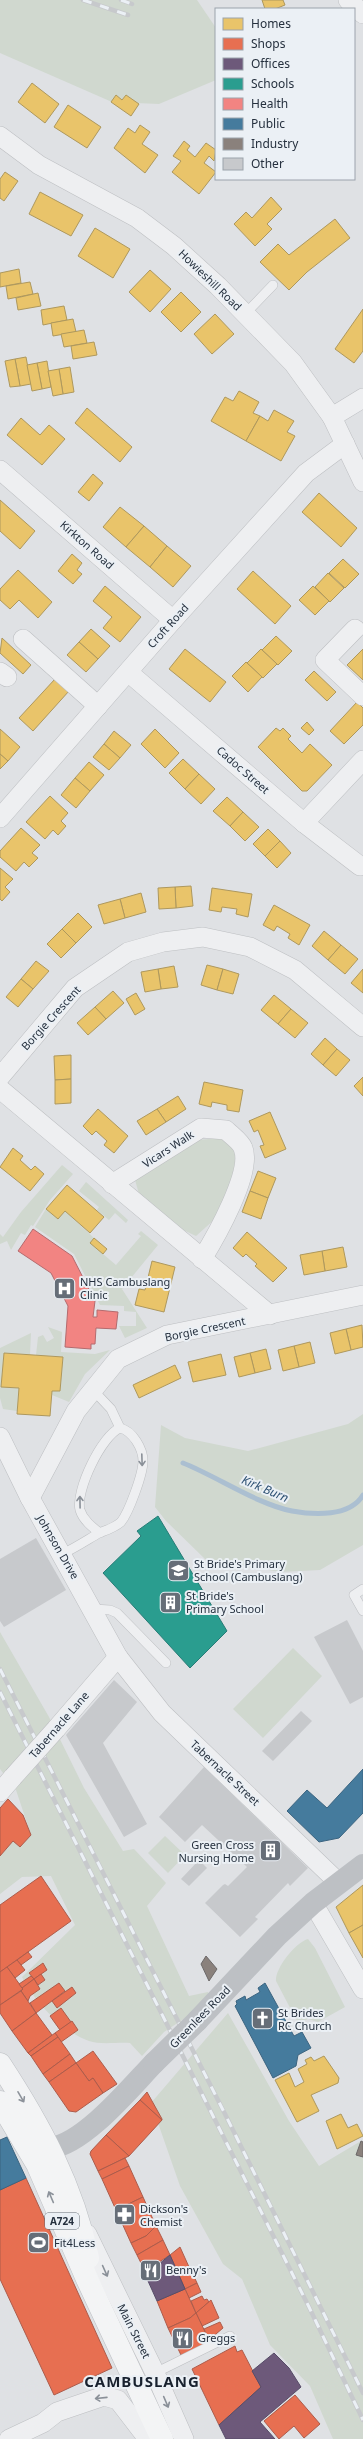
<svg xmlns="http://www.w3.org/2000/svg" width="363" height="2439" viewBox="0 0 363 2439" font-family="'Noto Sans',sans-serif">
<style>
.green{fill:#d0d8cf}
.homes{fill:#e9c46a;stroke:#ae985d}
.shops{fill:#e76f51;stroke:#ad5c4b}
.offices{fill:#6d597a;stroke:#574d68}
.schools{fill:#2a9d8f;stroke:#287c77}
.health{fill:#f28482;stroke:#b46b6e}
.public{fill:#457b9d;stroke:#3b6480}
.industry{fill:#8a817c;stroke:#6c6969}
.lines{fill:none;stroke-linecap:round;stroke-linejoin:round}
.stream{stroke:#abbfd1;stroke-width:5}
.building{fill:#c7c9cc}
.lane-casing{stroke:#bdbfc2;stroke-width:10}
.street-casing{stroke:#bdbfc2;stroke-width:20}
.primary-casing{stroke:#bbbec2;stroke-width:23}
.lane{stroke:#eeeff1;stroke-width:9}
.street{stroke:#eeeff1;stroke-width:19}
.secondary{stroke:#bdc0c4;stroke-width:22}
.primary{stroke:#f3f4f5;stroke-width:22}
.rail-casing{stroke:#c7c9cc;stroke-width:4.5}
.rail{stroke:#ebf0f5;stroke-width:3;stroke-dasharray:9;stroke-linecap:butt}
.street-bridge-casing{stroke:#bdbfc2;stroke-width:20;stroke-linecap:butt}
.street-bridge{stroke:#eeeff1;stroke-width:19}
.secondary-bridge{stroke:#bdc0c4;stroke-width:22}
.oneway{stroke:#8a9098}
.oneway2{stroke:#8c929a}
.labels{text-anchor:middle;stroke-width:4;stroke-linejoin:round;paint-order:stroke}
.shield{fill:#ebf0f5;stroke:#606a75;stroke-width:1}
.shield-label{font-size:10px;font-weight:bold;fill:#25303e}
.street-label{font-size:11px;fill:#25303e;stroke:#ebf0f5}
.poi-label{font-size:11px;fill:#25303e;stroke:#ebf0f5;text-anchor:start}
.water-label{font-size:12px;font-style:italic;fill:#2e5173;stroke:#ebf0f5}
.district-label{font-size:15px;font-weight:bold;letter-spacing:1px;fill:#18212e;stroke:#ebf0f5}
</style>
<rect width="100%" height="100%" fill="#dfe1e4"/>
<!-- green -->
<g class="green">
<polygon points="0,0 197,0 216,28 216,80 159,104 112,102 0,53"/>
<polygon points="221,1138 239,1153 229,1187 215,1219 196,1236 177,1227 139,1194 135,1180 197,1140"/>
<polygon points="62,1165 73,1174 50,1200 33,1226 31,1225 25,1235 21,1233 11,1250 7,1241 0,1244 0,1234 3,1237 21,1212"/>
<polygon points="86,1182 128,1220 126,1223 115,1213 109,1220 97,1210 99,1207 79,1191"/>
<polygon points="46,1209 58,1219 65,1211 94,1238 90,1243 116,1265 141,1236 138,1234 141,1231 158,1245 122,1289 147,1328 125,1338 119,1326 136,1326 136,1312 124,1311 124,1306 100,1305 74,1254 35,1227"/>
<polygon points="48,1327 62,1332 61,1352 95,1354 110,1350 85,1374 69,1402 52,1395 52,1391 60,1391 63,1357 36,1355 38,1337 43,1335 47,1342 54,1338"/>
<polygon points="31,1333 30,1355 4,1353 1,1387 19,1388 17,1411 3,1409 0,1398 0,1348"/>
<polygon points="363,1414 363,1545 320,1570 280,1572 205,1559 166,1521 155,1507 161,1425 185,1438 248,1451 348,1424"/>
<path d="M0 1632 49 1717 84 1788 123 1851 134 1849 166 1883 147 1906 189 1996 208 1992 209 2002 164 2032 142 2056 130 2043C118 2042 100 2045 89 2041 63 2032 34 2001 22 1977L75 1925 51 1876 22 1877 0 1894V1856L13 1841 20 1847 31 1835 16 1790 0 1769Z"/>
<polygon points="293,1648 322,1676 263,1738 233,1709"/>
<polygon points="165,1836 185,1855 168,1873 148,1853"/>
<path d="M308 1939 315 1948 345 2007 318 2022 308 2019 298 2023 276 1981C275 1968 296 1942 308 1939Z"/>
<polygon points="228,2013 289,2121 319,2166 361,2141 356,2155 363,2157 363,2439 333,2439 310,2386 270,2345 242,2279 223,2264 180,2186 151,2103"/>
</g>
<!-- homes -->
<g class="homes">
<polygon points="262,0 283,0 285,5 275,9 265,9"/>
<polygon points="32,83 59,104 45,123 18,102"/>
<polygon points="116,95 122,100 126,95 139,104 131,116 111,102"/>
<polygon points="68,105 101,127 87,148 54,127"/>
<polygon points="140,125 150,132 142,144 158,155 145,173 114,148 128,128 135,133"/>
<polygon points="184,141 190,146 187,150 195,157 206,143 216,150 214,161 209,156 204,163 216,172 199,194 172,172 181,161 173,156"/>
<polygon points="5,172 18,181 4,201 0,198 0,179"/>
<polygon points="40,192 83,215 71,236 29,214"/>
<polygon points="271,197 282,209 267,224 272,229 255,246 234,224 246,212 252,218"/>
<polygon points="335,219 350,238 307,272 289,290 260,262 278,244 289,255"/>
<polygon points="95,228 130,249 113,278 78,256"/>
<polygon points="19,269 21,283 0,287 0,273"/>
<polygon points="150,270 171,289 150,312 129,292"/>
<polygon points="30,282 33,294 8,299 6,286"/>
<polygon points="181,292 201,312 181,332 161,312"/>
<polygon points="38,293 41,306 18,310 16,298"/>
<polygon points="64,306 67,320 43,325 41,310"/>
<polygon points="363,309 363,351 354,363 335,349"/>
<polygon points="215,314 234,334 212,354 194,334"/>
<polygon points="73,319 76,332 53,336 51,323"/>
<polygon points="84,330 87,343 64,347 61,334"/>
<polygon points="94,342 97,355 73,359 71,346"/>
<polygon points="26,357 31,384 20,386 15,359"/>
<polygon points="15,359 20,386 10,387 5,361"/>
<polygon points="47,361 51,387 42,389 37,363"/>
<polygon points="37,363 42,389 32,391 27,365"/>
<polygon points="70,367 74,392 63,394 59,369"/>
<polygon points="59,369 63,394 53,396 48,371"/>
<polygon points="239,391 259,402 253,413 260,416 246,441 211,421 225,397 233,401"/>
<polygon points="87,408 132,447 120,462 75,423"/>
<polygon points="274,410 294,421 287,432 295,436 281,461 246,441 260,416 268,421"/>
<polygon points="21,418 40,435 49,425 65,439 42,465 7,435"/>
<polygon points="93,474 103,483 89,501 78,492"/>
<polygon points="319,493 357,528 341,547 302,512"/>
<polygon points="0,500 35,531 20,549 0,531"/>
<polygon points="120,507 144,526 126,547 103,527"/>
<polygon points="144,526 167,546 150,567 126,547"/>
<polygon points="167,546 191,566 173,587 150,567"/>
<polygon points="72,554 82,563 77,570 82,574 73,584 58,571"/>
<polygon points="343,559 359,574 345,588 329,573"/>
<polygon points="18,570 52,602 38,618 19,600 10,609 0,600 0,589"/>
<polygon points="253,571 291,606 275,624 237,589"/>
<polygon points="328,573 344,588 330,602 315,587"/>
<polygon points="105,586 141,617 120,642 103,628 112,617 93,601"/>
<polygon points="313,586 329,601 315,615 299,600"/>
<polygon points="91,629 110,646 98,659 79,642"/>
<polygon points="276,636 292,651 278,665 262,650"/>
<polygon points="2,638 31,665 23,674 0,653"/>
<polygon points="79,642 98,659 86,672 67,655"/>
<polygon points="185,649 226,682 210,702 169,669"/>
<polygon points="261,649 277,664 263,678 247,663"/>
<polygon points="363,649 363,680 347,665"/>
<polygon points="246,662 262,677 248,692 232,676"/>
<polygon points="314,671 336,692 327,701 305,680"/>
<polygon points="55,679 69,691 33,731 19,718"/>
<polygon points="357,702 363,708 363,725 344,744 330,731"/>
<polygon points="307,722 314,730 309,735 301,728"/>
<polygon points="276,728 280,731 283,728 291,736 288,739 302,753 310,744 332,765 307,791 302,791 258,747"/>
<polygon points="0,729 20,747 8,761 0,754"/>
<polygon points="155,729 179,753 165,768 141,744"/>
<polygon points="114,731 131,745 120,758 104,744"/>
<polygon points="104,744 120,758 109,770 93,757"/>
<polygon points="0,754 8,761 0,769"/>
<polygon points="183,759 199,774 185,789 169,773"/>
<polygon points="89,762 104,775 90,791 75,778"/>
<polygon points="199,774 215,789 201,804 185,789"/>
<polygon points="75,778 90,791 76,808 61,795"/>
<polygon points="50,796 68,813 61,821 66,826 58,835 53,830 45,839 26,822"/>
<polygon points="227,797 243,812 230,826 213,811"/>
<polygon points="243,812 259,827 245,841 230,826"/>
<polygon points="21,828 40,845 32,853 38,858 29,867 24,862 16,871 0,857 0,851"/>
<polygon points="268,829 280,841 265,856 253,844"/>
<polygon points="280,841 291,853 277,868 265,856"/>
<polygon points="0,868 13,879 5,887 10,892 2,901 0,899"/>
<polygon points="191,886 193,906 176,908 175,887"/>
<polygon points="175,887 176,908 159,909 158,888"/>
<polygon points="212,888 252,894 248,917 236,914 237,909 222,907 221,912 209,910"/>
<polygon points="141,893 146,912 125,918 120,899"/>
<polygon points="120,899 125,918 104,924 98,905"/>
<polygon points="274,905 310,925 299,945 288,938 290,934 277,926 274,931 263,925"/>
<polygon points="78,913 92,927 76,943 62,929"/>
<polygon points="62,929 76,943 61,958 47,944"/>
<polygon points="324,931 341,945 328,960 312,946"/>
<polygon points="341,945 358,959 345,974 328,960"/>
<polygon points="36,961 49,971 33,989 21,979"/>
<polygon points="207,965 223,969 217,990 201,985"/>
<polygon points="174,966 178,987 161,989 158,969"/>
<polygon points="158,969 161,989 145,992 141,972"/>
<polygon points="223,969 239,974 233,994 217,990"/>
<polygon points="363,969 363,993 351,983"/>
<polygon points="21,979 33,989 18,1007 6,997"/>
<polygon points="113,991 124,1003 106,1019 95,1007"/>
<polygon points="136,993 145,1009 135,1015 126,999"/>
<polygon points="274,995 291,1009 278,1024 261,1010"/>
<polygon points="95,1007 106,1019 88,1035 77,1023"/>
<polygon points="291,1009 308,1023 295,1038 278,1024"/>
<polygon points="325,1038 337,1049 323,1065 311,1054"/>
<polygon points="337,1049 350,1060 336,1076 323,1065"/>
<polygon points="71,1055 71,1079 55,1080 54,1056"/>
<polygon points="363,1077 363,1096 354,1086"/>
<polygon points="71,1079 71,1103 55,1104 55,1080"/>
<polygon points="204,1082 243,1090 239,1112 227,1110 227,1105 212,1102 211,1107 199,1104"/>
<polygon points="178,1096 186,1109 166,1122 157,1109"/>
<polygon points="98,1109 128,1136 114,1153 104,1145 107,1141 96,1131 92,1135 83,1126"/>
<polygon points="157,1109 166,1122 146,1135 137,1121"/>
<polygon points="270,1112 286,1149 265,1158 260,1146 264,1145 258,1130 254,1132 249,1121"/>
<polygon points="13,1148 23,1156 20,1160 31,1170 35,1166 44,1174 30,1191 0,1167"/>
<polygon points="258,1171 276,1178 268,1198 250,1191"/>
<polygon points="67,1185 104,1217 90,1233 65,1211 58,1219 46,1209"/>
<polygon points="250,1191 268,1198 261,1219 242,1212"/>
<polygon points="247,1232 287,1268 273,1282 255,1266 257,1264 246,1254 243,1257 233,1248"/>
<polygon points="94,1238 107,1249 103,1254 90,1243"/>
<polygon points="343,1247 347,1267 325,1271 322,1251"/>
<polygon points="322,1251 325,1271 304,1275 300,1255"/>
<polygon points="152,1261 175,1267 164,1312 135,1305 139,1289 145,1290"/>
<polygon points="362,1325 363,1347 351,1350 346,1329"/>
<polygon points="346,1329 351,1350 335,1354 330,1333"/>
<polygon points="310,1342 315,1363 299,1367 294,1346"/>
<polygon points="294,1346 299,1367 283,1371 278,1350"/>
<polygon points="266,1349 271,1369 255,1373 250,1353"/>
<polygon points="4,1353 63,1357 60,1391 52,1391 50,1416 17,1414 19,1388 1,1387"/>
<polygon points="250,1353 255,1373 239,1377 234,1357"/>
<polygon points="221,1354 226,1375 193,1382 188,1362"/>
<polygon points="175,1365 181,1378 139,1398 133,1385"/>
<polygon points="363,1885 363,1925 349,1933 336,1907"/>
<polygon points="363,1925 363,1958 349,1933"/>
<polygon points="324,2056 339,2078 338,2083 311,2095 319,2111 297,2122 275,2080 289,2073 295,2087 304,2082 298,2069 307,2064 305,2060 311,2057 314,2061"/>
<polygon points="341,2114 348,2128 357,2124 363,2136 337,2149 326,2121"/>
</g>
<!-- shops -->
<g class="shops">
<polygon points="8,1799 23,1815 31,1835 20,1847 13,1841 0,1856 0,1808"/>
<polygon points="41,1876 71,1921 0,1972 0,1905"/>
<polygon points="28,1952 32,1957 21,1965 17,1960"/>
<polygon points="17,1960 25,1970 15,1978 7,1967"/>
<polygon points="43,1963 47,1970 34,1979 29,1973"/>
<polygon points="7,1967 23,1989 0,2005 0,1972"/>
<polygon points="41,1974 45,1980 38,1985 34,1979"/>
<polygon points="31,1976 34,1979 22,1988 19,1984"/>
<polygon points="34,1979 40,1989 30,1996 28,2001 21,1991 23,1989 22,1988"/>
<polygon points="59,1983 65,1991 36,2013 30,2003"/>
<polygon points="72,1987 76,1993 57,2008 52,2001"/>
<polygon points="21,1991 36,2013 12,2031 0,2013 0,2005"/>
<polygon points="61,2008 71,2022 60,2030 50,2016"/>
<polygon points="36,2013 52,2035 28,2053 12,2031"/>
<polygon points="72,2021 78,2030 61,2042 55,2033"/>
<polygon points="55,2033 58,2037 31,2056 28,2053"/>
<polygon points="58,2037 70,2054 43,2074 31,2056"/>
<polygon points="93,2051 117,2084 103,2093 93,2078 89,2081 76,2063"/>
<polygon points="70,2054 76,2063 49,2082 43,2074"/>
<polygon points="76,2063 89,2081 93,2078 103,2093 76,2112 69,2111 49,2082"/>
<polygon points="147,2092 162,2119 162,2120 140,2100"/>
<polygon points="140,2100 162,2120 129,2156 106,2135"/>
<polygon points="106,2135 129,2156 98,2171 90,2154 91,2151"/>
<polygon points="125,2158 129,2166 102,2179 98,2171"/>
<polygon points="129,2166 143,2197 116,2210 102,2179"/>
<polygon points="26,2178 112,2368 54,2395 0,2279 0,2190"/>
<polygon points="143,2197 156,2226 146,2236 131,2243 116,2210"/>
<polygon points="156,2226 163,2240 137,2255 131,2243 146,2236"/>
<polygon points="163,2240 170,2255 145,2271 137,2255"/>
<polygon points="180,2247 189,2267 178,2273 170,2255"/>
<polygon points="191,2270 197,2283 185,2289 179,2275"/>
<polygon points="197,2283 201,2292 189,2298 185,2289"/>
<polygon points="185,2289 196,2313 190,2318 168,2328 157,2301"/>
<polygon points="202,2296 204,2300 207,2299 209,2302 196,2313 191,2301"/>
<polygon points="211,2300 219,2318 202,2326 196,2313"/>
<polygon points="196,2313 209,2340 203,2346 181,2355 168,2328 190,2318"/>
<polygon points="220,2322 223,2328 209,2340 204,2329"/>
<polygon points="235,2346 237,2352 242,2350 261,2387 219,2425 192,2369"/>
<polygon points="295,2395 320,2424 304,2438 294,2426 279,2439 264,2421"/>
</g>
<!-- offices -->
<g class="offices">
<polygon points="170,2255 185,2289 157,2301 144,2272 159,2264"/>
<polygon points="274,2353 289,2368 301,2387 260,2422 275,2439 226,2439 219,2425 261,2387 252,2371"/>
</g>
<!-- schools -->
<polygon class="schools" points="158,1516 227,1631 190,1668 103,1573 141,1536 137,1531"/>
<!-- health -->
<polygon class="health" points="33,1229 72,1256 95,1301 93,1317 97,1317 97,1310 118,1312 116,1329 96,1328 95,1344 91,1344 91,1349 65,1347 68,1306 51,1273 18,1251"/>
<!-- public -->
<g class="public">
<polygon points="363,1769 363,1813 339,1838 319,1842 287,1811 307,1790 327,1808"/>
<polygon points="265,1983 294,2036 302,2032 311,2048 298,2055 296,2066 273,2078 235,2006 237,2004 236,2001 245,1996 246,2000 260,1992 258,1988"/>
<polygon points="7,2137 26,2178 0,2190 0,2140"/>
</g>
<!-- industry -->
<g class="industry">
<polygon points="206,1956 217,1969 209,1981 201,1964"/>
<polygon points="361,2141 363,2142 363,2157 356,2155"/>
</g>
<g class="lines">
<!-- stream -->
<path class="stream" d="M183 1463C216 1476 259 1505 292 1511 314 1515 350 1517 363 1495"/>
</g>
<!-- building -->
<g class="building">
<polygon points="36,1538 66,1590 4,1627 0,1621 0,1559"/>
<polygon points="347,1620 363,1651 363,1697 350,1704 314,1637"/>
<polygon points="114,1680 137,1702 103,1743 147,1824 124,1837 66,1735"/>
<polygon points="301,1711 312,1721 273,1761 262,1751"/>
<polygon points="204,1767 308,1868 290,1886 288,1883 255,1917 258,1919 240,1937 205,1903 223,1885 225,1884 228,1886 247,1867 202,1825 185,1842 159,1817"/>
<polygon points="199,1860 207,1868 189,1886 181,1879"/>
</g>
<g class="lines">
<defs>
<g id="lane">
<polyline points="245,314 273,285"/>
<polyline points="93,1390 111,1409 120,1428"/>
<path d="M62 1554C75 1548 87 1540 99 1533 107 1530 114 1528 121 1522 129 1512 143 1474 143 1461 143 1449 133 1431 120 1428 102 1435 75 1491 80 1510 83 1520 92 1527 100 1533"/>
<polyline points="363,1589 354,1595 363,1611"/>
<polyline points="93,1609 110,1610 117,1613 166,1663"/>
<polyline points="155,2373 230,2336"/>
</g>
<g id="street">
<polyline points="348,0 363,14"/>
<polyline points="0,136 39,165 137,218 174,246 218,286 293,363 332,417 363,482"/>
<polyline points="332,417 363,398"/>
<polyline points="0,470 173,620"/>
<polyline points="355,629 325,660 363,696"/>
<polyline points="23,639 98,706"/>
<polyline points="0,672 7,677"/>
<polyline points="128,672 304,823 360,866"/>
<polyline points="0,818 173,620 306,473 345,444"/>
<polyline points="304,823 363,760"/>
<polyline points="0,1077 75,988 128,952 163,942 203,937 250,947 295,970 363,1027"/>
<polyline points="0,1089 270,1315"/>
<path d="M112 1184 201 1128 226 1130C231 1135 241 1142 243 1148 253 1172 215 1238 202 1259"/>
<polyline points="0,1437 30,1498 118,1657 162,1713 339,1883"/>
<polyline points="30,1498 76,1411 118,1359 167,1335 363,1295"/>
<polyline points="56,1729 118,1657"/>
<polyline points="0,1792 13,1777"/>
<polyline points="313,1903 363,1989"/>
<polyline points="87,2234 155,2373 184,2439"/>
<polyline points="9,2439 43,2423 57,2412 104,2396 118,2400 148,2439"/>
</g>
<g id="primary">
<path d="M0 2064C40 2125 73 2186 88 2258"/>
<polyline points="0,2102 37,2164 87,2279 162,2439"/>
</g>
</defs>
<!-- lane casing -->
<use href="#lane" class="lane-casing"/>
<!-- street casing -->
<use href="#street" class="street-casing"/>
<!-- primary casing -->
<use href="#primary" class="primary-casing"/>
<!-- lane -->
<use href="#lane" class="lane"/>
<!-- street -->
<use href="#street" class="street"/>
<!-- secondary -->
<g class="secondary">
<polyline points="197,2021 277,1936 313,1903 363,1865"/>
<path d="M30 2147C36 2147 45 2149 51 2148 85 2143 130 2088 154 2063"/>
</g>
<!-- primary -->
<use href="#primary" class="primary"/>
<defs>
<g id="rail">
<polyline points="83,0 128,15"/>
<polyline points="121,0 132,4"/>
<polyline points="0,1669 225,2114 363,2393"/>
<polyline points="0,1692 309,2307 363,2420"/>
</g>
</defs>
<!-- rail casing -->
<use href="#rail" class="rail-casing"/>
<!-- rail -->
<use href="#rail" class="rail"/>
<defs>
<polyline id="street-bridge" points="13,1777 56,1729"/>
</defs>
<!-- street-bridge casing -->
<use href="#street-bridge" class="street-bridge-casing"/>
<!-- street-bridge -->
<use href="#street-bridge" class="street-bridge"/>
<!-- secondary-bridge -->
<polyline class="secondary-bridge" points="154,2063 197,2021"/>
</g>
<!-- one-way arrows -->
<defs><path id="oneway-shaft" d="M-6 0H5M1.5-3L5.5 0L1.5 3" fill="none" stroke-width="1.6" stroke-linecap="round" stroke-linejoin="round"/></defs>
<g class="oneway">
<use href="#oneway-shaft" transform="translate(142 1460) rotate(88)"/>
<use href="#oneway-shaft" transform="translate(80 1502) rotate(-91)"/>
<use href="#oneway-shaft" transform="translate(105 2271) rotate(66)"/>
<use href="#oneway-shaft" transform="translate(101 2398) rotate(174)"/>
<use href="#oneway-shaft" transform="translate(166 2402) rotate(67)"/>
</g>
<g class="oneway2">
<use href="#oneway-shaft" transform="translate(21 2097) rotate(60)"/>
<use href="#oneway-shaft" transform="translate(51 2197) rotate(-113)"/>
</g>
<!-- icons -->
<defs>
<symbol id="hospital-square" viewBox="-11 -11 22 22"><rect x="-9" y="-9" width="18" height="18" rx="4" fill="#666e78" stroke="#ebf0f5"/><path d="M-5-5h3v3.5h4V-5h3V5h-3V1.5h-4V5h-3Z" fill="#fff"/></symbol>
<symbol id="school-square" viewBox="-11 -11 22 22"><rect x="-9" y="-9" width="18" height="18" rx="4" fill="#666e78" stroke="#ebf0f5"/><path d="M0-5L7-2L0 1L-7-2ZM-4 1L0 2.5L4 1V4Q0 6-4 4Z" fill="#fff"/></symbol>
<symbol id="building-square" viewBox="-11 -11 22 22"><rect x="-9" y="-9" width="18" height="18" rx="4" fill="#666e78" stroke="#ebf0f5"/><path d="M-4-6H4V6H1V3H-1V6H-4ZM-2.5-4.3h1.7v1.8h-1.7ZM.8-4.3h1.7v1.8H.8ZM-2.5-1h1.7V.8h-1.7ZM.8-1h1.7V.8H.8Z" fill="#fff"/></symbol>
<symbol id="church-square" viewBox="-11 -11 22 22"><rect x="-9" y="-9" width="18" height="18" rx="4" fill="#666e78" stroke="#ebf0f5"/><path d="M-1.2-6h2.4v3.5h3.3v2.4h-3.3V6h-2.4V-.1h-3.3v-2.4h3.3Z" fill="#fff"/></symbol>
<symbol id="pharmacy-square" viewBox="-11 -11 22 22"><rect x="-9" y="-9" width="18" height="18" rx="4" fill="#666e78" stroke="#ebf0f5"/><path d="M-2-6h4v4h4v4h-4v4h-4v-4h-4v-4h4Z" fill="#fff"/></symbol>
<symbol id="stadium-square" viewBox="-11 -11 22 22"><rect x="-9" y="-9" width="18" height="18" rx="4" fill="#666e78" stroke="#ebf0f5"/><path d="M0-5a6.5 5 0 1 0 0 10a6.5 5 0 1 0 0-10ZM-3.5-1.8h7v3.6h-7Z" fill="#fff"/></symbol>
<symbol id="restaurant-square" viewBox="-11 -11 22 22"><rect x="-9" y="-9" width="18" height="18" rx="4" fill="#666e78" stroke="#ebf0f5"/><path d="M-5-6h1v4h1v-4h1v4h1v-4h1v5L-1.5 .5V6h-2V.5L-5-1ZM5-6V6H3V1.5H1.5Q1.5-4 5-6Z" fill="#fff"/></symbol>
</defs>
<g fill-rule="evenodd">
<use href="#hospital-square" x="52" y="1276" width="25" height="25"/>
<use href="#school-square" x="166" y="1558" width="25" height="25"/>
<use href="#building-square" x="158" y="1590" width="25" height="25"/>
<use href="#building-square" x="258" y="1838" width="25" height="25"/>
<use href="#church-square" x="250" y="2006" width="25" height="25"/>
<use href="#pharmacy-square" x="112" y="2202" width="25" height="25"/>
<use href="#stadium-square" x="26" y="2230" width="25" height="25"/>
<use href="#restaurant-square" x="138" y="2258" width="25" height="25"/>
<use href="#restaurant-square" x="170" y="2326" width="25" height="25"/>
</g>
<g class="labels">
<!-- shield labels -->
<rect class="shield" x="45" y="2213" width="34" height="16" rx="3"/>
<g class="shield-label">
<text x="62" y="2225">A724</text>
</g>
<!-- street labels -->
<g class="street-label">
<text transform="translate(210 280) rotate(44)" y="4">Howieshill Road</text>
<text transform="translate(87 545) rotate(41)" y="4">Kirkton Road</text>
<text transform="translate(168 626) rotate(-48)" y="4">Croft Road</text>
<text transform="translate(243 770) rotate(41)" y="4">Cadoc Street</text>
<text transform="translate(51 1018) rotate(-48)" y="4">Borgie Crescent</text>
<text transform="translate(168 1149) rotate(-33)" y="4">Vicars Walk</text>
<text transform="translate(205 1329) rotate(-12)" y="4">Borgie Crescent</text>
<text transform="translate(58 1547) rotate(60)" y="4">Johnson Drive</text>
<text transform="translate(59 1725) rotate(-49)" y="4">Tabernacle Lane</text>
<text transform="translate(225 1773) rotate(43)" y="4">Tabernacle Street</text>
<text transform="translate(200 2017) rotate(-46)" y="4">Greenlees Road</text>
<text transform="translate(134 2331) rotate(63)" y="4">Main Street</text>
</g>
<!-- poi labels -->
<g class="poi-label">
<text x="80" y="1286">NHS Cambuslang<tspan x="80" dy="13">Clinic</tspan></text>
<text x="194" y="1568">St Bride's Primary<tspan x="194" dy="13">School (Cambuslang)</tspan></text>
<text x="186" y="1600">St Bride's<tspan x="186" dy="13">Primary School</tspan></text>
<text x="254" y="1849" text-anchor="end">Green Cross<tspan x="254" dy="13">Nursing Home</tspan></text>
<text x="278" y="2017">St Brides<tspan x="278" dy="13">RC Church</tspan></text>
<text x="140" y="2213">Dickson's<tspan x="140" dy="13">Chemist</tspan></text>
<text x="54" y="2247">Fit4Less</text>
<text x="166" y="2274">Benny's</text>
<text x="198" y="2342">Greggs</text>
</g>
<!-- water labels -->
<g class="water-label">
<text transform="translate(265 1489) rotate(23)" y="4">Kirk Burn</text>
</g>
<!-- district labels -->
<g class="district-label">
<text x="142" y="2387">CAMBUSLANG</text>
</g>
</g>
<!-- legend -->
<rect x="215" y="8" width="140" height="172" fill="#ebf0f5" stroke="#9ca3ac"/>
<rect x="223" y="18" width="20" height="12" fill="#e9c46a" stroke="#9ca3ac"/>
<text x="251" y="28" font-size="12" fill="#25303e">Homes</text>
<rect x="223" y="38" width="20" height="12" fill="#e76f51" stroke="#9ca3ac"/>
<text x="251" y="48" font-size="12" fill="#25303e">Shops</text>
<rect x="223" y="58" width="20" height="12" fill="#6d597a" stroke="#9ca3ac"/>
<text x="251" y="68" font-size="12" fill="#25303e">Offices</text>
<rect x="223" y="78" width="20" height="12" fill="#2a9d8f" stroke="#9ca3ac"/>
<text x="251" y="88" font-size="12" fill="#25303e">Schools</text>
<rect x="223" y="98" width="20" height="12" fill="#f28482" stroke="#9ca3ac"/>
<text x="251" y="108" font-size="12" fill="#25303e">Health</text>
<rect x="223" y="118" width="20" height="12" fill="#457b9d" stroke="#9ca3ac"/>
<text x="251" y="128" font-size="12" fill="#25303e">Public</text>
<rect x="223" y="138" width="20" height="12" fill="#8a817c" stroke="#9ca3ac"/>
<text x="251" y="148" font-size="12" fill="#25303e">Industry</text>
<rect x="223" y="158" width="20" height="12" fill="#c7c9cc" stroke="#9ca3ac"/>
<text x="251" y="168" font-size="12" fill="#25303e">Other</text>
</svg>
